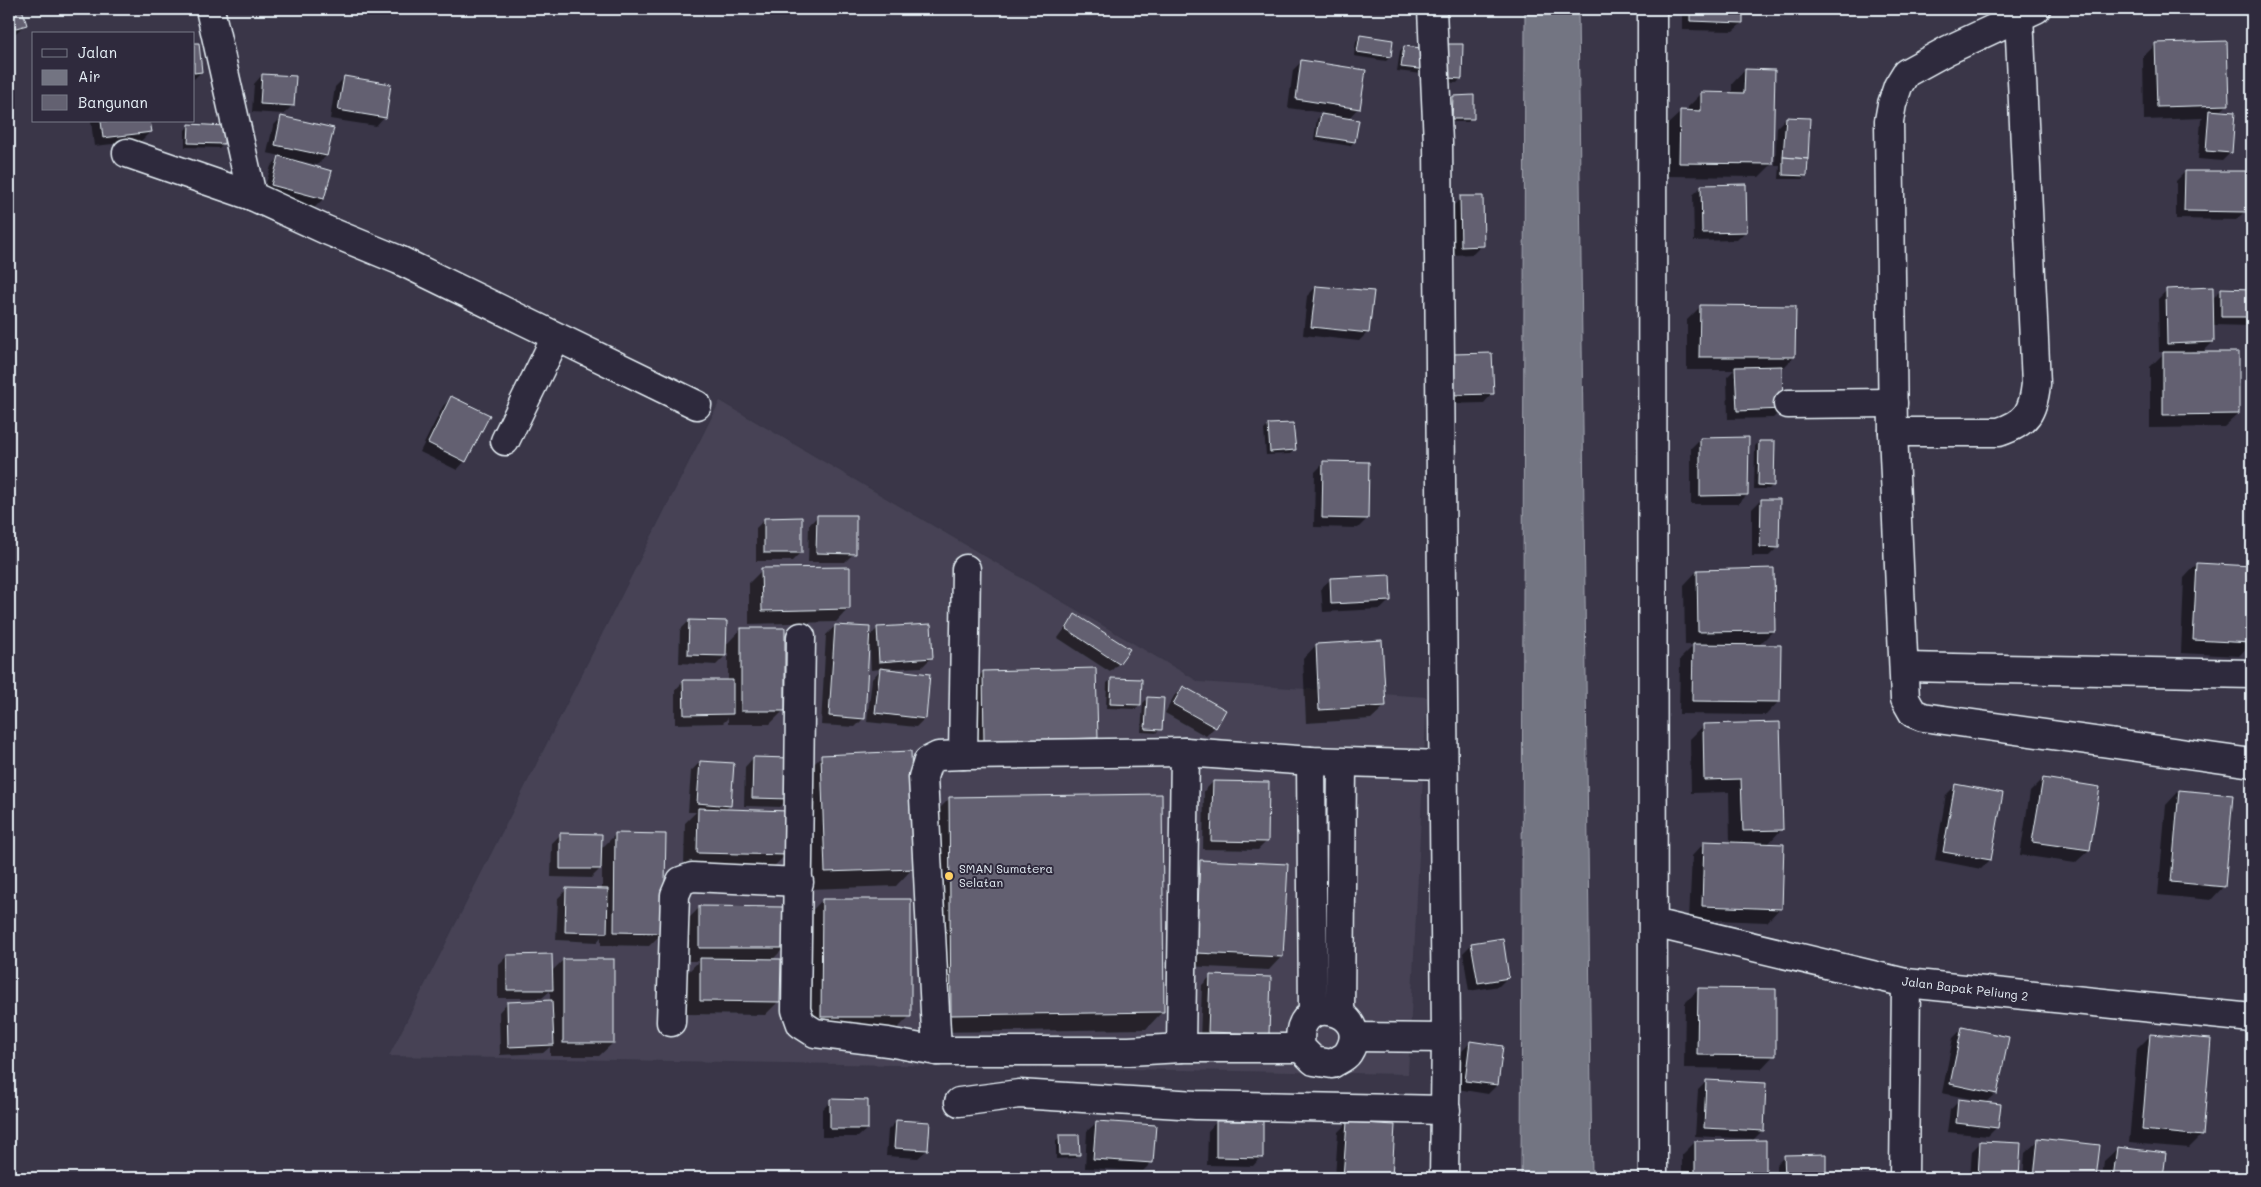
<svg xmlns="http://www.w3.org/2000/svg" width="2261" height="1187" viewBox="0 0 2261 1187" font-family="Mali,sans-serif">
<style>
.built{fill:#464354}
.water{fill:#737482;stroke:#a2a6b1}
.shadow{fill:#0007}
.building{fill:#636171;stroke:#e8f1f8}
.lines{fill:none;stroke-linecap:round;stroke-linejoin:round}
.street-casing{stroke:#e8f1f8;stroke-width:31}
.street{stroke:#2f2a3d;stroke-width:28}
.poi-dot{fill:#ffd166;stroke:#2f2a3d;stroke-width:2}
.labels{text-anchor:middle;stroke-width:4;stroke-linejoin:round;paint-order:stroke}
.poi-label{font-size:12px;fill:#e8f1f8;stroke:#2f2a3d;text-anchor:start}
.street-label{font-size:12px;fill:#e8f1f8;stroke:#2f2a3d}
</style>
<rect width="100%" height="100%" fill="#3a3648"/>
<filter id="ink" filterUnits="userSpaceOnUse"><feTurbulence type="fractalNoise" baseFrequency=".02" numOctaves="2"/><feDisplacementMap in="SourceGraphic" scale="10" xChannelSelector="R" yChannelSelector="G"/><feConvolveMatrix kernelMatrix="1 2 1 2 8 2 1 2 1" color-interpolation-filters="sRGB"/></filter>
<g filter="url(#ink)">
<!-- built -->
<polygon class="built" points="720,401 1199,682 1427,697 1408,1074 389,1056"/>
<!-- water -->
<polygon class="water" points="1525,9 1578,9 1592,1178 1521,1178"/>
<!-- shadow -->
<g class="shadow">
<polygon points="9,9 20,9 25,24 16,33 9,35"/>
<polygon points="448,9 468,9 464,13"/>
<polygon points="1682,9 1742,9 1742,23 1733,31 1682,30"/>
<polygon points="1360,37 1390,57 1386,61 1354,56 1356,41"/>
<polygon points="194,44 198,44 201,72 194,79"/>
<polygon points="2156,44 2228,104 2220,112 2231,152 2222,161 2198,159 2201,120 2203,118 2144,120 2143,57"/>
<polygon points="1448,46 1461,78 1457,83 1444,82 1444,50"/>
<polygon points="1404,47 1429,50 1422,74 1397,71 1400,51"/>
<polygon points="1302,61 1358,108 1348,119 1354,142 1350,146 1314,140 1317,119 1324,113 1288,108 1293,70"/>
<polygon points="1745,70 1772,164 1759,177 1666,176 1667,125 1681,112 1688,112 1688,107 1702,93 1732,94 1732,84"/>
<polygon points="262,75 293,105 284,114 252,112 254,84"/>
<polygon points="344,78 384,117 376,126 330,119 335,87"/>
<polygon points="1453,97 1472,118 1468,122 1449,122 1449,101"/>
<polygon points="281,118 326,156 317,165 301,161 300,163 323,199 314,208 263,194 271,166 281,156 267,153 273,126"/>
<polygon points="1786,118 1806,175 1802,179 1779,179 1780,166 1775,166 1777,127"/>
<polygon points="91,121 149,121 150,132 141,141 94,146"/>
<polygon points="189,126 223,144 219,148 185,147 185,130"/>
<polygon points="2185,172 2245,211 2236,220 2176,219 2176,181"/>
<polygon points="1702,186 1746,231 1737,240 1694,241 1693,195"/>
<polygon points="1461,198 1482,245 1473,254 1453,255 1452,207"/>
<polygon points="1316,287 1368,332 1359,341 1303,335 1307,296"/>
<polygon points="2167,290 2212,299 2221,290 2252,290 2252,324 2250,326 2213,325 2213,342 2204,351 2191,351 2238,414 2224,427 2150,428 2150,367 2165,352 2159,352 2158,299"/>
<polygon points="1700,307 1794,357 1781,370 1782,409 1773,418 1728,419 1727,377 1734,370 1687,370 1687,320"/>
<polygon points="1444,364 1492,394 1484,403 1445,404"/>
<polygon points="452,397 465,461 457,470 420,452 443,406"/>
<polygon points="1268,426 1294,450 1290,454 1266,455 1264,430"/>
<polygon points="1700,439 1747,495 1738,504 1691,504 1691,448"/>
<polygon points="1759,442 1773,485 1769,489 1754,489 1755,446"/>
<polygon points="1324,463 1367,519 1358,528 1314,527 1315,472"/>
<polygon points="1761,500 1778,547 1769,556 1752,556 1752,509"/>
<polygon points="818,516 854,553 845,562 808,562 809,525"/>
<polygon points="765,519 801,552 792,561 756,561 756,528"/>
<polygon points="2197,564 2252,567 2252,642 2239,656 2181,653 2184,578"/>
<polygon points="762,570 849,608 836,622 749,624 749,583"/>
<polygon points="1697,571 1774,630 1758,646 1779,701 1766,715 1679,714 1680,659 1694,645 1685,645 1684,585"/>
<polygon points="1330,580 1390,600 1381,609 1323,612 1321,588"/>
<polygon points="1075,615 1119,663 1110,672 1058,638"/>
<polygon points="689,621 726,645 741,629 784,710 770,724 728,724 728,718 723,723 675,724 675,690 684,681 728,681 728,653 716,665 679,663 680,630"/>
<polygon points="835,626 868,638 878,628 931,658 922,667 886,669 925,718 916,727 867,722 872,679 881,669 871,670 870,649 868,649 864,718 855,727 821,725 826,635"/>
<polygon points="1316,645 1385,706 1371,719 1306,723 1303,659"/>
<polygon points="983,672 1097,738 1083,751 972,754 970,685"/>
<polygon points="1112,679 1140,705 1136,709 1106,708 1107,683"/>
<polygon points="1183,687 1215,727 1206,736 1165,713 1174,696"/>
<polygon points="1147,699 1160,729 1156,733 1141,732 1143,703"/>
<polygon points="1703,726 1782,829 1767,845 1780,908 1767,922 1689,919 1692,856 1705,842 1730,843 1729,792 1691,793 1690,739"/>
<polygon points="822,756 913,868 896,886 808,889 804,774"/>
<polygon points="753,758 789,798 780,807 744,806 745,767"/>
<polygon points="700,762 730,805 725,810 786,855 772,868 684,866 685,823 696,812 688,812 691,771"/>
<polygon points="2043,779 2089,850 2075,863 2020,855 2030,792"/>
<polygon points="1213,782 1267,841 1258,850 1203,849 1204,791"/>
<polygon points="1955,786 1990,860 1981,869 1935,860 1946,795"/>
<polygon points="2179,791 2224,886 2211,900 2158,895 2166,805"/>
<polygon points="949,799 1163,1011 1146,1029 934,1032 932,816"/>
<polygon points="561,834 600,850 616,834 663,932 649,946 601,945 601,937 597,942 556,940 558,898 567,889 602,890 602,867 591,878 551,877 552,843"/>
<polygon points="1201,862 1282,956 1269,970 1184,966 1187,875"/>
<polygon points="822,900 910,1016 892,1034 804,1034 805,918"/>
<polygon points="700,907 784,948 772,960 779,1001 765,1015 687,1014 688,972 699,961 686,961 686,921"/>
<polygon points="1472,944 1508,977 1499,986 1469,991 1463,953"/>
<polygon points="507,956 551,972 563,960 613,1043 599,1056 550,1056 550,1047 543,1053 500,1055 499,1012 507,1003 550,1001 550,991 542,998 498,998 498,965"/>
<polygon points="1211,976 1268,1033 1259,1042 1200,1040 1202,985"/>
<polygon points="1698,990 1774,1055 1761,1069 1684,1068 1685,1003"/>
<polygon points="1962,1029 1996,1093 1986,1102 1942,1093 1953,1038"/>
<polygon points="2151,1035 2202,1135 2189,1148 2129,1143 2137,1049"/>
<polygon points="1471,1042 1497,1085 1488,1094 1457,1089 1462,1051"/>
<polygon points="1707,1081 1763,1130 1752,1141 1752,1139 1695,1136 1698,1090"/>
<polygon points="831,1101 867,1129 858,1137 822,1137 822,1110"/>
<polygon points="1959,1101 1997,1127 1988,1136 1947,1132 1950,1110"/>
<polygon points="896,1122 927,1150 918,1158 886,1156 888,1130"/>
<polygon points="1216,1122 1261,1157 1253,1166 1207,1165 1208,1131"/>
<polygon points="1096,1123 1152,1162 1143,1171 1085,1168 1087,1131"/>
<polygon points="1347,1123 1394,1126 1391,1178 1335,1178 1338,1132"/>
<polygon points="1060,1136 1079,1154 1075,1158 1056,1159 1056,1141"/>
<polygon points="2039,1140 2098,1146 2095,1178 2023,1178 2025,1153"/>
<polygon points="1764,1141 1764,1178 1682,1178 1682,1155 1695,1142"/>
<polygon points="1981,1142 2020,1145 2018,1178 1970,1178 1972,1151"/>
<polygon points="2118,1148 2165,1154 2162,1178 2102,1178 2104,1161"/>
<polygon points="1785,1156 1824,1156 1825,1178 1776,1178 1776,1165"/>
</g>
<!-- building -->
<g class="building">
<polygon points="9,9 22,9 27,25 9,30"/>
<polygon points="1690,9 1743,9 1743,23 1690,21"/>
<polygon points="1360,35 1393,40 1391,57 1357,52"/>
<polygon points="2227,41 2229,105 2157,107 2155,43"/>
<polygon points="194,43 199,43 202,72 194,73"/>
<polygon points="1448,44 1463,44 1462,79 1447,78"/>
<polygon points="1404,46 1430,49 1427,70 1401,67"/>
<polygon points="1301,60 1366,70 1360,109 1296,99"/>
<polygon points="1745,69 1775,70 1773,164 1679,163 1680,110 1701,111 1701,92 1744,93"/>
<polygon points="262,74 296,76 294,106 260,104"/>
<polygon points="344,76 391,84 386,118 338,110"/>
<polygon points="1474,95 1474,119 1452,119 1453,96"/>
<polygon points="2209,110 2235,112 2232,153 2206,151"/>
<polygon points="1321,114 1359,120 1355,142 1317,136"/>
<polygon points="281,116 334,128 327,156 275,145"/>
<polygon points="1786,117 1810,118 1808,159 1783,157"/>
<polygon points="101,121 150,121 152,132 103,138"/>
<polygon points="189,124 225,126 224,144 188,143"/>
<polygon points="279,156 332,171 324,199 271,185"/>
<polygon points="1783,157 1808,159 1807,176 1783,175"/>
<polygon points="2185,171 2246,171 2246,212 2184,211"/>
<polygon points="1746,184 1747,232 1702,233 1701,185"/>
<polygon points="1460,196 1483,196 1484,246 1461,247"/>
<polygon points="1316,286 1374,291 1369,333 1311,327"/>
<polygon points="2213,287 2214,342 2167,344 2166,289"/>
<polygon points="2221,288 2252,289 2252,317 2221,317"/>
<polygon points="1700,305 1796,306 1795,357 1699,357"/>
<polygon points="2163,352 2239,352 2239,414 2163,415"/>
<polygon points="1492,353 1494,394 1453,395 1452,354"/>
<polygon points="1782,366 1783,409 1737,411 1735,367"/>
<polygon points="451,396 490,415 466,462 428,443"/>
<polygon points="1293,423 1296,450 1270,452 1268,424"/>
<polygon points="1749,437 1748,495 1700,496 1700,438"/>
<polygon points="1759,441 1775,441 1774,486 1758,485"/>
<polygon points="1323,461 1369,462 1368,519 1322,518"/>
<polygon points="1761,499 1780,499 1779,548 1760,547"/>
<polygon points="817,515 856,515 856,554 816,553"/>
<polygon points="802,517 802,553 764,553 764,518"/>
<polygon points="2197,563 2252,566 2252,643 2193,640"/>
<polygon points="850,567 850,609 762,611 761,568"/>
<polygon points="1774,568 1775,631 1698,632 1697,570"/>
<polygon points="1390,575 1391,601 1331,604 1330,578"/>
<polygon points="1075,614 1130,649 1119,664 1066,629"/>
<polygon points="689,620 727,621 726,656 688,655"/>
<polygon points="931,624 933,658 879,662 877,627"/>
<polygon points="835,625 870,627 865,719 829,716"/>
<rect x="741" y="628" width="44" height="83"/>
<polygon points="1382,640 1386,706 1319,710 1316,644"/>
<polygon points="1693,644 1781,645 1780,702 1692,701"/>
<polygon points="880,668 930,674 926,719 875,713"/>
<polygon points="1096,668 1098,738 984,741 983,671"/>
<polygon points="1111,678 1142,679 1141,705 1110,704"/>
<polygon points="683,680 733,680 733,714 684,715"/>
<polygon points="1183,686 1226,710 1216,728 1173,704"/>
<polygon points="1147,697 1164,698 1162,730 1145,729"/>
<polygon points="1780,722 1783,830 1743,831 1741,779 1704,780 1703,724"/>
<polygon points="911,751 915,869 825,872 821,755"/>
<polygon points="753,757 791,758 790,799 752,798"/>
<polygon points="700,761 734,763 731,806 697,803"/>
<polygon points="2043,778 2100,787 2090,850 2032,842"/>
<polygon points="1213,781 1269,782 1268,842 1211,841"/>
<polygon points="1955,784 2003,793 1991,860 1943,852"/>
<polygon points="2179,790 2233,795 2225,887 2171,882"/>
<polygon points="1162,794 1164,1012 951,1015 949,797"/>
<polygon points="698,808 788,811 787,855 697,853"/>
<polygon points="560,833 602,834 601,869 560,869"/>
<polygon points="615,833 666,834 664,933 614,932"/>
<polygon points="1704,841 1784,844 1782,909 1702,906"/>
<polygon points="1200,860 1288,864 1283,957 1196,953"/>
<polygon points="566,888 608,889 607,933 565,932"/>
<polygon points="822,899 911,899 911,1017 821,1017"/>
<polygon points="699,906 785,907 785,948 699,948"/>
<polygon points="1503,938 1509,978 1478,983 1471,943"/>
<polygon points="552,954 553,990 507,990 507,955"/>
<polygon points="700,958 781,959 780,1002 700,1001"/>
<rect x="563" y="959" width="51" height="84"/>
<polygon points="1210,975 1271,977 1269,1034 1208,1032"/>
<polygon points="1698,988 1776,989 1776,1056 1697,1055"/>
<polygon points="552,1000 554,1045 508,1047 507,1002"/>
<polygon points="1962,1027 2009,1037 1997,1094 1950,1084"/>
<polygon points="2150,1034 2211,1039 2203,1136 2142,1130"/>
<polygon points="1470,1041 1503,1046 1498,1085 1465,1081"/>
<polygon points="1706,1080 1766,1083 1764,1131 1704,1128"/>
<polygon points="830,1099 868,1100 868,1129 830,1129"/>
<polygon points="1958,1099 2001,1104 1998,1128 1956,1123"/>
<polygon points="896,1120 930,1122 928,1150 894,1148"/>
<polygon points="1096,1121 1156,1125 1153,1163 1093,1159"/>
<polygon points="1216,1121 1263,1121 1263,1158 1216,1157"/>
<polygon points="1347,1122 1395,1125 1392,1178 1343,1178"/>
<polygon points="1059,1135 1079,1135 1080,1155 1060,1155"/>
<polygon points="2038,1138 2100,1145 2096,1178 2034,1178"/>
<polygon points="1766,1140 1766,1178 1695,1178 1695,1141"/>
<polygon points="1980,1141 2021,1143 2019,1178 1978,1178"/>
<polygon points="2117,1147 2166,1153 2163,1178 2113,1178"/>
<polygon points="1826,1154 1826,1178 1785,1178 1784,1155"/>
</g>
<g class="lines">
<defs>
<g id="street">
<polyline points="210,9 252,196 326,230 399,260 697,405"/>
<polyline points="1432,9 1438,143 1446,1038 1444,1178"/>
<polyline points="1652,9 1653,1178"/>
<polyline points="2036,9 1948,50 1906,73 1898,86 1892,104 1889,121 1893,432 1905,699 1913,713 1923,717 2252,763"/>
<polyline points="127,153 252,196"/>
<polyline points="1788,404 1893,403"/>
<path d="M1893 432H1999C2027 423 2033 412 2036 384L2019 15"/>
<polyline points="505,441 556,337"/>
<polyline points="801,637 796,1010 801,1024 815,1033 888,1042 937,1051 1129,1051 1181,1048"/>
<polyline points="1905,667 2252,674"/>
<polyline points="963,755 966,569"/>
<polyline points="1311,761 1313,1013"/>
<polyline points="1653,923 1906,983 2252,1018"/>
<polyline points="1340,1013 1342,763"/>
<polyline points="671,1022 675,895 681,881 692,877 799,882"/>
<polyline points="1354,1037 1446,1038"/>
<path d="M1301 1048C1291 987 1376 1010 1348 1053 1345 1058 1336 1061 1332 1064L1314 1061 1301 1048H1181L1185 752 1311 761 1444 765"/>
<polyline points="937,1051 923,777 928,761 938,756 963,755 1185,752"/>
<polyline points="959,1102 1019,1094 1196,1105 1446,1110"/>
<polyline points="1904,1178 1906,983"/>
</g>
</defs>
<!-- street casing -->
<use href="#street" class="street-casing"/>
<!-- street -->
<use href="#street" class="street"/>
</g>
</g>
<!-- markers -->
<circle class="poi-dot" cx="949" cy="876" r="5"/>
<g class="labels">
<!-- poi labels -->
<g class="poi-label">
<text x="959" y="873">SMAN Sumatera<tspan x="959" dy="14">Selatan</tspan></text>
</g>
<!-- street labels -->
<g class="street-label">
<text transform="translate(1965 989) rotate(7)" y="4">Jalan Bapak Peliung 2</text>
</g>
</g>
<!-- margin -->
<rect width="2261" height="1187" fill="none" stroke="#2f2a3d" stroke-width="30"/>
<rect x="15" y="15" width="2231" height="1157" fill="none" stroke="#e8f1f8" stroke-width="2" filter="url(#ink)"/>
<!-- legend -->
<rect x="32" y="32" width="162" height="90" fill="#2f2a3d" stroke="#797a88"/>
<rect x="42" y="49" width="25" height="8" fill="#2f2a3d" stroke="#797a88"/>
<text x="78" y="58" font-size="15" fill="#e8f1f8">Jalan</text>
<rect x="42" y="70" width="25" height="15" fill="#737482" stroke="#797a88"/>
<text x="78" y="82" font-size="15" fill="#e8f1f8">Air</text>
<rect x="42" y="95" width="25" height="15" fill="#636171" stroke="#797a88"/>
<text x="78" y="108" font-size="15" fill="#e8f1f8">Bangunan</text>
</svg>
